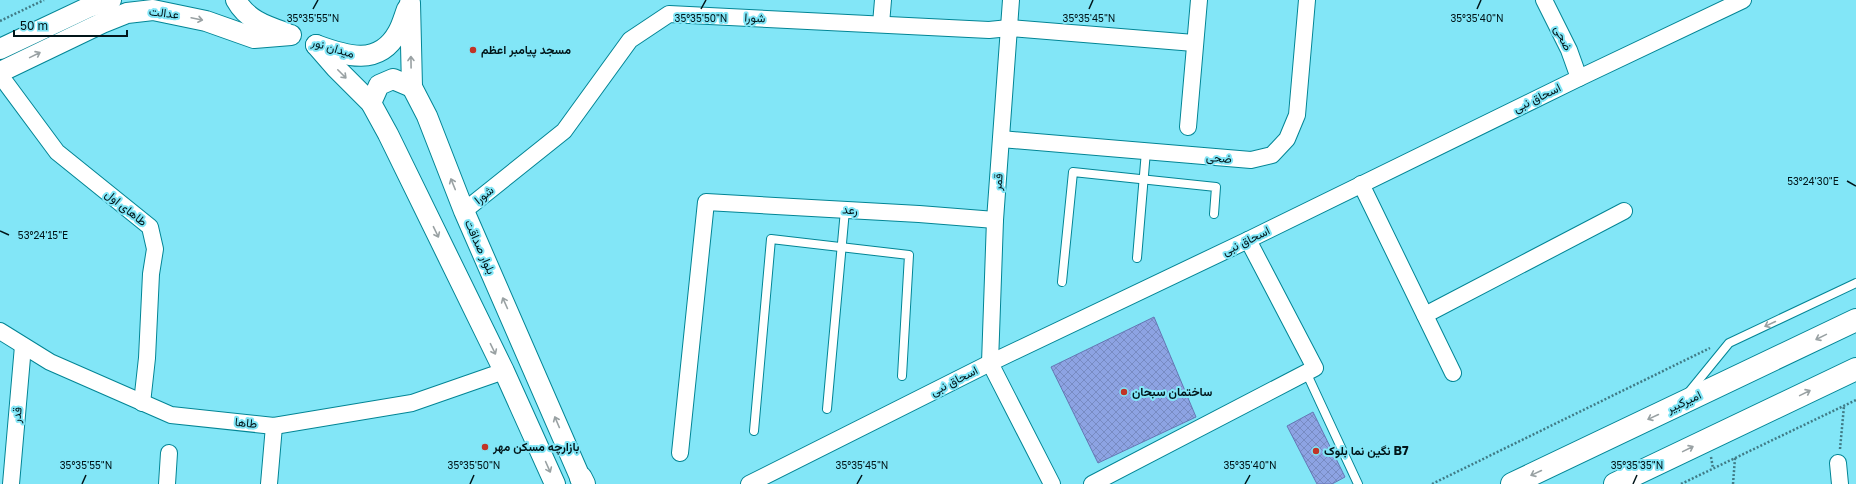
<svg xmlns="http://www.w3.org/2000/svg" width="1856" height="484" viewBox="0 0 1856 484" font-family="'Golos Text',Vazirmatn,sans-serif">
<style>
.building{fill:url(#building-cross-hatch);stroke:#6477b4}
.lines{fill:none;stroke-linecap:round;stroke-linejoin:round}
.service-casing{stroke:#028595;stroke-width:10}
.minor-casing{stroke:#028595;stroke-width:18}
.tertiary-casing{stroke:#028595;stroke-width:22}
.primary-casing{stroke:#028595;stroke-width:24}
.path{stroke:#407b86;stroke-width:2.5;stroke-dasharray:2 2;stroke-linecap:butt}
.service{stroke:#fff;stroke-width:8}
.minor{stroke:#fff;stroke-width:16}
.tertiary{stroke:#fff;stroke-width:20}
.primary{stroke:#fff;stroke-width:22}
.oneway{stroke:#99a1a3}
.ticks{fill:none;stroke:#011519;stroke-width:1.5}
.poi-dot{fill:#c13427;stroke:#82e6f7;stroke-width:1.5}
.labels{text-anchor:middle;stroke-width:4;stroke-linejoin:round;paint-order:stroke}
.street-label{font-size:12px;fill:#011519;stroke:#82e6f7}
.poi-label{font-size:12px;font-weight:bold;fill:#011519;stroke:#82e6f7;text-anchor:start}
.ticks-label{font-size:10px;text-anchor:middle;fill:#011519;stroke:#82e6f7;stroke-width:4;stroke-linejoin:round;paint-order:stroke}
</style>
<defs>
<pattern id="building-cross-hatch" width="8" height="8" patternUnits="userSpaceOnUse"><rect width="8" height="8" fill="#8da3e3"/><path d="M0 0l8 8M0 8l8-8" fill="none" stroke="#788bc2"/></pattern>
</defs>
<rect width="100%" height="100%" fill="#82e6f7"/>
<!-- building -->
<g class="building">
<polygon points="1154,317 1196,417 1098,463 1051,367"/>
<polygon points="1313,412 1345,477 1332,484 1317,484 1287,426"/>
</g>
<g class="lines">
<defs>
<g id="service">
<polyline points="1137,258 1146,151"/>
<polyline points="1062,282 1073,172 1216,187 1214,214"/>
<polyline points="1306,372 1358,484"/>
<polyline points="1689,392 1729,343 1856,283"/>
<polyline points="827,409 845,210"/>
<polyline points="754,431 771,239 909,255 902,376"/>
</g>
<g id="minor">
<polyline points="1011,0 995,220 990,363 1052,484"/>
<polyline points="1544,0 1569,50 1579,78"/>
<polyline points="881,24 883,0"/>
<polyline points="0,75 57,152 150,227 155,249 151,274 147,358 142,403"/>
<polyline points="1188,127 1199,0"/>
<polyline points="1001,139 1251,160 1272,155 1287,139 1297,115 1307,0"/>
<polyline points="1361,184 1453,373"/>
<polyline points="464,211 564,131 630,40 669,14 989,30 1009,28 1194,43"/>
<polyline points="1425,315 1624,211"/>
<polyline points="0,331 50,362 171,415 274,426 412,403 504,371"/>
<polyline points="680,453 706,202 919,214 995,220"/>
<polyline points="1838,463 1840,484"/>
<polyline points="11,484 23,346"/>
<polyline points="167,484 169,453"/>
<polyline points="269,484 274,426"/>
<polyline points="749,484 990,363 1248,240 1579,78 1743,0"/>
<polyline points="1092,484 1315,368 1248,240"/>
</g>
<g id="tertiary">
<path d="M236 0C247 20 266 26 286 33"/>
<polyline points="410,3 412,87 427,116 464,211 583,484"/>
<polyline points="316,45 336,68 371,103 388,134 504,371 555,484"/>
<path d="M316 45C346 56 379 67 398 32 402 25 404 17 407 9"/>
<polyline points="0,49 89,7 111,0"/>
<polyline points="0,72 102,23 127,13 153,10 206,21 254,38 291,35"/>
<polyline points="371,103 379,85 393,79 412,87"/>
</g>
<g id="primary">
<polyline points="581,478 584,484"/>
<polyline points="1512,484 1856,320"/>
<polyline points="1615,484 1856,369"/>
</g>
</defs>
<!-- service casing -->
<use href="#service" class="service-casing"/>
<!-- minor casing -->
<use href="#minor" class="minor-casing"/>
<!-- tertiary casing -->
<use href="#tertiary" class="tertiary-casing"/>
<!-- primary casing -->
<use href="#primary" class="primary-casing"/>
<!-- path -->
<g class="path">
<polyline points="0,21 44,0"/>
<polyline points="1840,449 1844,406"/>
<polyline points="1711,457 1713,468"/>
<polyline points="1432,484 1710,348"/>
<polyline points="1681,484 1856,400"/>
<polyline points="1733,484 1735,458"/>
</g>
<!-- service -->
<use href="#service" class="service"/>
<!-- minor -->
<use href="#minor" class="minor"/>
<!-- tertiary -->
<use href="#tertiary" class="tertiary"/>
<!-- primary -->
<use href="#primary" class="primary"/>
</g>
<!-- one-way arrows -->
<defs><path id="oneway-shaft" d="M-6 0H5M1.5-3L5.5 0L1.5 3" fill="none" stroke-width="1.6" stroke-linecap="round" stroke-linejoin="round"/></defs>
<g class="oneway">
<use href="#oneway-shaft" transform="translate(197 19) rotate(12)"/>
<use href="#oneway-shaft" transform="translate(35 55) rotate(-26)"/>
<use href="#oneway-shaft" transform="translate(411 62) rotate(-91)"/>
<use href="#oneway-shaft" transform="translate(342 74) rotate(45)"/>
<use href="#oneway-shaft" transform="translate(453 184) rotate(-112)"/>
<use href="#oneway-shaft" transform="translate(436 232) rotate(64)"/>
<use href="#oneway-shaft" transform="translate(505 303) rotate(-114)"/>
<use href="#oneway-shaft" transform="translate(1770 324) rotate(155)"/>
<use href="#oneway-shaft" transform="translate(1821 337) rotate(154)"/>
<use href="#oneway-shaft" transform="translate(493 349) rotate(64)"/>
<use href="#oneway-shaft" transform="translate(1805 393) rotate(-26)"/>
<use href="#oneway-shaft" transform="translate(1653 417) rotate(155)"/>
<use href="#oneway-shaft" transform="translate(557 422) rotate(-113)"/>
<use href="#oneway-shaft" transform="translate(1688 449) rotate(-26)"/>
<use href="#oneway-shaft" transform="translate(548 467) rotate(66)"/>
<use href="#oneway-shaft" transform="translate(1536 473) rotate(155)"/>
</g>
<!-- ticks -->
<path class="ticks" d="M313 9 318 0M701 9 706 0M1089 9 1093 0M1477 9 1481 0M1847 181 1856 186M0 231 9 235M82 484 86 475M470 484 474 475M857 484 862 475M1245 484 1250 475M1633 484 1637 475"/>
<!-- markers -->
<g class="poi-dot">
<circle cx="473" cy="50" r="4"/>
<circle cx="1124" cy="392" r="4"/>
<circle cx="485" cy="447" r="4"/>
<circle cx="1316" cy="451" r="4"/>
</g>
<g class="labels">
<!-- street labels -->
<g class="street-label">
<text transform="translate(164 13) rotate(7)" y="4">عدالت</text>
<text transform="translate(755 18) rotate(3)" y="4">شورا</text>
<text transform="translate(1563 38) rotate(64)" y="4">ضحی</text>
<text transform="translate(333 48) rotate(17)" y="4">میدان نور</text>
<text transform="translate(1537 98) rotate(-26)" y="4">اسحاق نبی</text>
<text transform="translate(1219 158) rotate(5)" y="4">ضحی</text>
<text transform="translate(998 182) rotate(-85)" y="4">قمر</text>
<text transform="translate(484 195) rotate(-39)" y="4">شورا</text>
<text transform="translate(126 208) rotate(39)" y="4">طاهای اول</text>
<text transform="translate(850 210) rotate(3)" y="4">رعد</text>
<text transform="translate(1246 241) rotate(-26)" y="4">اسحاق نبی</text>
<text transform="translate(480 247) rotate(66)" y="4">بلوار صداقت</text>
<text transform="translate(954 381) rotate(-27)" y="4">اسحاق نبی</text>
<text transform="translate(1684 402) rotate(-25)" y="4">امیرکبیر</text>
<text transform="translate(17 415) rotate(-85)" y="4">قدر</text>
<text transform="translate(246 423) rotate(6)" y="4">طاها</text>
</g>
<!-- poi labels -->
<g class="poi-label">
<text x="481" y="54">مسجد پیامبر اعظم</text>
<text x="1132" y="396">ساختمان سبحان</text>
<text x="493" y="451">بازارچه مسکن مهر</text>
<text x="1324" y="455">نگین نما بلوک B7</text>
</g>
</g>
<g class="ticks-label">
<text x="701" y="22">35°35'50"N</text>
<text x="1089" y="22">35°35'45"N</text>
<text x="1477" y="22">35°35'40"N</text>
<text x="313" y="22">35°35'55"N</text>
<text x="1813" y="185">53°24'30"E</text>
<text x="43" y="239">53°24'15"E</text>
<text x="86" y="469">35°35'55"N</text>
<text x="474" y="469">35°35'50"N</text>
<text x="862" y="469">35°35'45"N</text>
<text x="1250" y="469">35°35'40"N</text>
<text x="1637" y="469">35°35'35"N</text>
</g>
<!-- scale -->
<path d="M14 30v6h113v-6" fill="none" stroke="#011519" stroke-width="2"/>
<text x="20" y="30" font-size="12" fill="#011519" stroke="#82e6f7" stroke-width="3" paint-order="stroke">50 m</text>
</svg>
